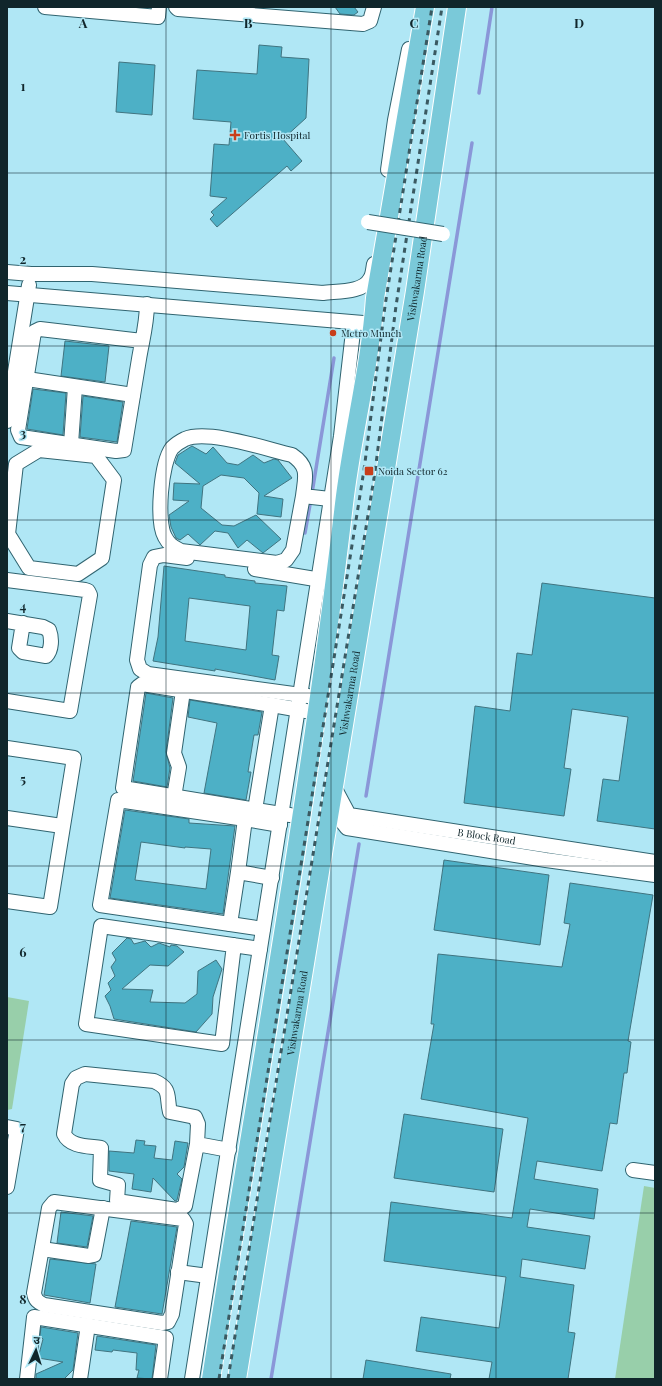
<svg xmlns="http://www.w3.org/2000/svg" width="662" height="1386" viewBox="0 0 662 1386" font-family="'Playfair Display','Noto Sans Devanagari',serif">
<style>
.green{fill:#98cfaa}
.lines{fill:none;stroke-linecap:round;stroke-linejoin:round}
.stream{stroke:#8a97d8;stroke-width:3.5}
.building{fill:#4db0c6;stroke:#407480;fill-rule:evenodd}
.minor-casing{stroke:#306470;stroke-width:16}
.major-casing{stroke:#fff;stroke-width:20}
.minor{stroke:#fff;stroke-width:14}
.major{stroke:#7ac9d9;stroke-width:18}
.rail{stroke:#3a5961;stroke-width:3;stroke-dasharray:5 5;stroke-linecap:butt}
.minor-bridge-casing{stroke:#306470;stroke-width:16;stroke-linecap:butt}
.minor-bridge{stroke:#fff;stroke-width:14}
.grid{fill:none;stroke:#10262b;stroke-width:1;stroke-opacity:0.55}
.poi-dot{fill:#c83e1b;stroke:#b0e7f5;stroke-width:1.5}
.labels{text-anchor:middle;stroke-width:3;stroke-linejoin:round;paint-order:stroke}
.poi-label{font-size:10px;fill:#10262b;stroke:#b0e7f5;text-anchor:start}
.street-label{font-size:10px;fill:#10262b;stroke:#b0e7f5}
.grid-label{font-size:13px;text-anchor:middle;font-weight:bold;fill:#10262b;stroke:#b0e7f5;stroke-width:3;stroke-linejoin:round;paint-order:stroke}
</style>
<rect width="100%" height="100%" fill="#b0e7f5"/>
<!-- green -->
<g class="green">
<polygon points="7,997 29,1001 12,1109 7,1110"/>
<polygon points="644,1186 655,1188 655,1379 615,1379"/>
</g>
<g class="lines">
<!-- stream -->
<g class="stream">
<polyline points="479,93 492,7"/>
<polyline points="312,493 334,358"/>
<polyline points="305,533 311,499"/>
<polyline points="366,796 472,143"/>
<polyline points="271,1379 359,844"/>
</g>
</g>
<!-- building -->
<g class="building">
<polygon points="335,7 354,7 358,12 354,15 340,14"/>
<polygon points="259,45 282,47 281,57 309,59 306,118 283,139 302,161 291,171 287,166 217,227 210,219 214,215 211,212 227,198 210,196 214,144 229,145 231,122 193,119 197,70 257,74"/>
<polygon points="119,62 155,65 152,115 116,112"/>
<polygon points="65,341 109,346 105,382 61,376"/>
<polygon points="33,389 66,393 63,435 27,429"/>
<polygon points="83,396 123,402 117,442 80,437"/>
<polygon points="192,446 206,454 213,447 227,463 238,465 253,455 264,463 274,459 278,460 292,478 264,496 283,499 281,517 257,514 259,493 244,478 221,475 203,486 201,508 222,525 234,526 256,515 281,539 263,553 247,540 238,548 228,533 215,531 200,545 188,534 180,540 176,538 171,527 169,515 189,501 173,500 174,483 200,484 175,463 178,455"/>
<path d="M164 566 225 575V577L255 581V583L287 586 284 611 277 610 272 655 279 656 275 680 215 669V671L153 661 158 637ZM189 598 250 606 246 650 185 641Z"/>
<polygon points="542,583 655,598 655,829 597,821 603,779 619,781 628,717 572,709 564,768 571,769 564,816 464,803 475,706 510,711 517,653 532,655"/>
<polygon points="146,693 173,698 166,752 170,768 167,787 133,781"/>
<polygon points="190,700 262,712 258,735 254,735 248,772 251,772 246,800 204,793 217,723 188,717"/>
<path d="M125 810 189 819V823L235 826 223 914 110 898ZM141 842 185 848V847L211 849 206 889 135 880Z"/>
<polygon points="444,860 549,875 540,945 434,930"/>
<polygon points="570,883 653,895 628,1041 631,1042 627,1073 624,1073 617,1124 610,1123 602,1171 537,1161 534,1179 598,1189 594,1219 530,1209 527,1227 590,1236 585,1269 522,1259 520,1277 574,1285 568,1332 575,1333 568,1379 489,1379 492,1362 416,1351 421,1317 499,1328 506,1277 384,1261 391,1202 512,1218 528,1118 421,1099 434,1024 431,1024 438,954 562,967 570,924 564,923"/>
<polygon points="127,938 131,939 134,944 145,941 151,947 159,943 170,947 171,945 177,946 184,952 168,966 150,965 122,989 153,990 150,1002 185,1003 197,994 198,971 216,960 222,969 213,997 212,1014 196,1032 114,1019 110,1006 105,996 111,990 108,983 115,976 111,967 116,960 112,953"/>
<polygon points="404,1114 503,1129 494,1192 394,1178"/>
<polygon points="136,1140 145,1141 144,1145 156,1146 154,1158 172,1160 175,1141 188,1143 184,1167 177,1174 182,1179 177,1200 175,1201 153,1178 151,1192 132,1189 134,1174 109,1171 109,1151 134,1153"/>
<polygon points="61,1212 93,1216 87,1247 57,1243"/>
<polygon points="131,1221 177,1227 162,1314 115,1307"/>
<polygon points="50,1259 96,1264 90,1303 44,1295"/>
<polygon points="41,1327 78,1333 73,1370 64,1379 36,1379 36,1374 63,1362 38,1358 43,1339 40,1336"/>
<polygon points="97,1336 156,1345 152,1379 137,1378 139,1370 136,1370 137,1353 113,1350 112,1352 95,1350"/>
<polygon points="366,1360 451,1374 450,1379 363,1379"/>
</g>
<g class="lines">
<defs>
<g id="minor">
<polyline points="45,7 158,17 159,7"/>
<polyline points="176,7 178,9 363,24 370,21 374,7"/>
<polyline points="388,170 395,120 409,49"/>
<path d="M7 272 31 274H92L323 293C336 291 363 293 370 279 373 275 373 269 374 264"/>
<polyline points="7,293 363,323"/>
<path d="M142 341 40 329 34 332 18 430 21 437 116 451 124 450C129 420 134 389 139 359 142 341 147 323 147 304"/>
<polyline points="27,379 133,395"/>
<polyline points="7,421 29,285"/>
<polyline points="71,444 75,387"/>
<polygon points="39,450 96,456 114,480 102,558 78,574 29,568 8,534 16,464"/>
<path d="M303 496 293 550 286 560 277 563 181 551C174 547 169 545 165 537 156 521 161 463 172 448 175 445 181 441 185 439 208 429 266 449 292 455 310 467 305 478 303 496L339 500"/>
<polyline points="187,558 164,555 154,557 150,565 137,660 140,669 148,674 308,696"/>
<polyline points="255,569 327,581"/>
<polyline points="7,580 85,590 88,591 90,595 70,711 7,701"/>
<path d="M7 621 43 627 49 630C52 638 52 650 46 656L23 652 19 648 23 623"/>
<polyline points="272,705 306,711"/>
<polyline points="7,748 74,758 50,907 7,901"/>
<path id="s1" d="M334 787 349 815 655 862"/>
<polyline points="174,797 179,767 174,753 183,691"/>
<polyline points="331,808 347,828 546,860 655,875"/>
<polyline points="255,810 272,705 142,684 138,687 123,788 281,814 290,815"/>
<polyline points="7,818 62,826"/>
<polyline points="245,819 280,825"/>
<polyline points="238,872 230,924 100,905 118,800 245,819 238,872 272,878"/>
<polyline points="230,924 263,929"/>
<polyline points="234,945 222,1044 86,1024 101,926 260,949"/>
<polyline points="7,1127 17,1129 7,1187"/>
<path d="M197 1144 185 1206 177 1210 117 1201 118 1185 100 1180 101 1148C88 1146 70 1147 64 1134L72 1084 76 1078 85 1074 154 1081C172 1089 166 1096 170 1112L195 1117 198 1124 197 1144 229 1150"/>
<polyline points="633,1170 655,1173"/>
<path d="M54 1202 183 1219 186 1224 172 1314 168 1322 162 1323 44 1305C38 1302 35 1300 34 1293L49 1208Z"/>
<polyline points="42,1249 89,1256 94,1255 103,1208"/>
<polyline points="178,1272 208,1276"/>
<polyline points="27,1379 34,1317 166,1338 160,1379"/>
<polyline points="80,1379 88,1325"/>
<polyline points="192,1379 341,436 354,323"/>
</g>
<g id="major">
<path d="M211 1379C256 1088 310 797 344 504 352 435 370 368 375 298L425 7"/>
<path id="s2" d="M237 1379 415 291 457 7"/>
</g>
</defs>
<!-- minor casing -->
<use href="#minor" class="minor-casing"/>
<!-- major casing -->
<use href="#major" class="major-casing"/>
<!-- minor -->
<use href="#minor" class="minor"/>
<!-- major -->
<use href="#major" class="major"/>
<!-- rail -->
<g class="rail">
<polyline points="219,1379 364,470 385,306 432,7"/>
<polyline points="228,1379 375,472 396,306 442,7"/>
</g>
<defs>
<polyline id="minor-bridge" points="368,222 443,234"/>
</defs>
<!-- minor-bridge casing -->
<use href="#minor-bridge" class="minor-bridge-casing"/>
<!-- minor-bridge -->
<use href="#minor-bridge" class="minor-bridge"/>
</g>
<!-- grid -->
<path class="grid" d="M166 7V1379M331 7V1379M496 7V1379M7 173H655M7 346H655M7 520H655M7 693H655M7 866H655M7 1040H655M7 1213H655"/>
<!-- markers -->
<g class="poi-dot">
<path d="M233 129h4v4h4v4h-4v4h-4v-4h-4v-4h4z"/>
<circle cx="333" cy="333" r="4"/>
<rect x="364" y="466" width="10" height="10" rx="2"/>
</g>
<g class="labels">
<!-- poi labels -->
<g class="poi-label">
<text x="244" y="139">Fortis Hospital</text>
<text x="341" y="337">Metro Munch</text>
<text x="378" y="475">Noida Sector 62</text>
</g>
<!-- street labels -->
<g class="street-label">
<text dy="4" stroke="none"><textPath href="#s2" startOffset="1115">Vishwakarma Road</textPath></text>
<text dy="4" stroke="none"><textPath href="#s2" startOffset="695">Vishwakarma Road</textPath></text>
<text dy="4" stroke="none"><textPath href="#s1" startOffset="171">B Block Road</textPath></text>
<text dy="4" stroke="none"><textPath href="#s2" startOffset="371">Vishwakarma Road</textPath></text>
</g>
</g>
<g class="grid-label">
<text x="83" y="28">A</text>
<text x="248" y="28">B</text>
<text x="414" y="28">C</text>
<text x="579" y="28">D</text>
<text x="23" y="91">1</text>
<text x="23" y="264">2</text>
<text x="23" y="438">3</text>
<text x="23" y="611">4</text>
<text x="23" y="784">5</text>
<text x="23" y="957">6</text>
<text x="23" y="1131">7</text>
<text x="23" y="1304">8</text>
</g>
<!-- border -->
<rect width="662" height="1386" fill="none" stroke="#10262b" stroke-width="16"/>
<!-- north arrow -->
<g transform="translate(36 1350) rotate(4)" stroke="#b0e7f5" stroke-width="3" paint-order="stroke">
<path d="M0-3L7 15L0 10L-7 15Z" fill="#10262b"/>
<text y="-6" font-size="11" font-weight="bold" text-anchor="middle" fill="#10262b">उ</text>
</g>
</svg>
